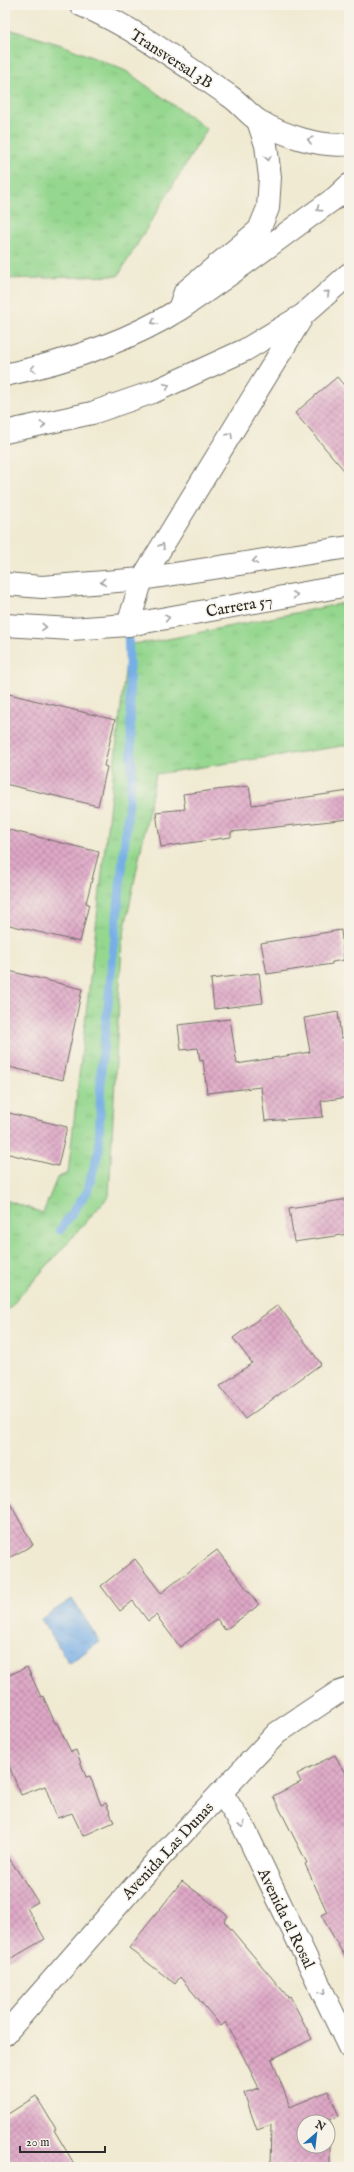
<svg xmlns="http://www.w3.org/2000/svg" width="354" height="2172" viewBox="0 0 354 2172" font-family="'IM FELL English',serif">
<style>
.grass{fill:url(#grass-tufts);stroke:#60815d}
.water{fill:url(#water-ripples);stroke:#506c88}
.lines{fill:none;stroke-linecap:round;stroke-linejoin:round}
.stream{stroke:#76aee6;stroke-width:9}
.building{fill:url(#building-cross-hatch);fill-rule:evenodd}
.minor-casing{stroke:#706e65;stroke-width:24}
.highway-casing{stroke:#706e65;stroke-width:24}
.minor{stroke:#fff;stroke-width:22}
.highway{stroke:#fff;stroke-width:22}
.oneway{stroke:#a0a0a0}
.labels{text-anchor:middle;stroke-width:3;stroke-linejoin:round;paint-order:stroke}
.street-label{font-size:16px;fill:#2b2b2b;stroke:#f7f3e8}
</style>
<defs>
<pattern id="grass-tufts" width="24" height="20" patternUnits="userSpaceOnUse"><rect width="24" height="20" fill="#95d78f"/><path d="M3 7l-1-3M5 7V3M7 7l1-3M15 17l-1-3M17 17v-4M19 17l1-3" fill="none" stroke="#81b97c"/></pattern>
<pattern id="water-ripples" width="26" height="14" patternUnits="userSpaceOnUse"><rect width="26" height="14" fill="#76aee6"/><path d="M2 4q2-2 4 0t4 0M15 11q2-2 4 0t4 0" fill="none" stroke="#618ebb"/></pattern>
<pattern id="building-cross-hatch" width="8" height="8" patternUnits="userSpaceOnUse"><rect width="8" height="8" fill="#dea7c6"/><path d="M0 0l8 8M0 8l8-8" fill="none" stroke="#b488a1"/></pattern>
</defs>
<rect width="100%" height="100%" fill="#f7f3e8"/>
<filter id="ink" filterUnits="userSpaceOnUse"><feTurbulence type="fractalNoise" baseFrequency=".025" numOctaves="2"/><feDisplacementMap in="SourceGraphic" scale="8" xChannelSelector="R" yChannelSelector="G"/><feConvolveMatrix kernelMatrix="1 2 1 2 8 2 1 2 1" color-interpolation-filters="sRGB"/></filter>
<filter id="wash" filterUnits="userSpaceOnUse"><feTurbulence type="fractalNoise" baseFrequency=".012" numOctaves="4" result="noise"/><feDisplacementMap in="SourceGraphic" scale="16" xChannelSelector="R" yChannelSelector="G"/><feGaussianBlur stdDeviation="0.9" result="paint"/><feColorMatrix in="noise" values="0 0 0 0 0 0 0 0 0 0 0 0 0 0 0 0 0 1.4 0 .05"/><feComposite in="paint" operator="in"/></filter>
<g filter="url(#wash)">
<rect width="100%" height="100%" fill="#f0ead2"/>
<!-- grass -->
<g class="grass">
<polygon points="5,28 62,45 126,71 207,129 118,276 5,279"/>
<polygon points="349,602 349,745 156,774 122,943 109,1196 5,1313 5,1200 43,1213 57,1178 68,1173 128,644 153,642"/>
</g>
<!-- water -->
<polygon class="water" points="72,1599 100,1642 69,1663 41,1619"/>
<g class="lines">
<!-- stream -->
<polyline class="stream" points="60,1230 87,1192 99,1150 101,1071 132,772 128,625"/>
</g>
<g id="blocks">
<!-- building -->
<g class="building">
<polygon points="337,377 349,391 349,476 295,413"/>
<polygon points="5,693 115,720 104,766 107,767 98,806 5,784"/>
<polygon points="249,786 252,805 349,791 349,819 231,832 231,837 161,847 156,812 185,809 183,794"/>
<polygon points="5,829 99,852 86,903 89,904 80,942 5,924"/>
<polygon points="341,930 344,960 332,962 332,964 267,974 261,943"/>
<polygon points="5,970 82,989 63,1080 5,1066"/>
<polygon points="259,973 263,1003 214,1009 211,979"/>
<polygon points="338,1012 341,1038 345,1037 349,1056 349,1097 321,1101 323,1117 265,1121 261,1087 207,1093 203,1060 200,1061 198,1048 181,1050 178,1025 230,1019 237,1064 310,1052 304,1018"/>
<polygon points="5,1112 67,1127 58,1166 5,1153"/>
<polygon points="349,1199 349,1234 294,1242 289,1208"/>
<polygon points="278,1305 321,1364 245,1419 220,1386 252,1363 233,1338"/>
<polygon points="5,1494 33,1545 5,1560"/>
<polygon points="217,1550 259,1605 225,1630 217,1619 180,1647 156,1615 148,1621 133,1601 120,1611 101,1586 135,1559 161,1593"/>
<polygon points="27,1667 41,1697 43,1696 55,1723 57,1723 71,1752 76,1750 86,1777 90,1776 101,1805 106,1803 114,1822 83,1836 72,1813 57,1818 45,1786 21,1795 5,1756 5,1677"/>
<polygon points="335,1755 349,1781 349,1964 321,1915 327,1912 305,1864 307,1863 273,1796 301,1782 297,1774"/>
<polygon points="5,1852 38,1902 27,1908 45,1939 5,1962"/>
<path d="M182 1881 228 1916 224 1921 288 1997 290 1996 312 2039 272 2059 290 2107 328 2091 339 2116 330 2120V2167H270L271 2125 257 2130 244 2093 259 2088 226 2022 221 2026 180 1977 175 1984 129 1948ZM304 2122H328V2146H304Z"/>
<polygon points="36,2096 56,2129 54,2130 76,2167 5,2167 5,2116"/>
</g>
</g>
</g>
<g filter="url(#ink)">
<use href="#blocks" fill-opacity="0" stroke="#706e65" stroke-width="1"/>
<g class="lines">
<defs>
<g id="minor">
<path d="M81 5C135 28 183 64 231 97 241 104 249 115 259 121 282 135 322 148 349 144"/>
<polyline points="179,309 185,292 259,230 268,208 270,177 266,145 258,121"/>
<polyline points="5,584 42,587 142,579 349,547"/>
<polyline points="5,625 71,629 128,625 349,585"/>
<polyline points="128,625 142,579"/>
<polyline points="221,1792 244,1828 349,2047"/>
<polyline points="5,2034 153,1865 277,1733 337,1693 349,1689"/>
</g>
<g id="highway">
<path d="M5 375C65 362 128 342 180 309 233 274 283 235 335 198L349 185"/>
<polyline points="5,432 92,413 153,392 245,350 303,315 349,274"/>
<polyline points="142,579 301,319"/>
</g>
</defs>
<!-- minor casing -->
<use href="#minor" class="minor-casing"/>
<!-- highway casing -->
<use href="#highway" class="highway-casing"/>
<!-- minor -->
<use href="#minor" class="minor"/>
<!-- highway -->
<use href="#highway" class="highway"/>
</g>
<!-- one-way arrows -->
<defs><path id="oneway-chevron" d="M-2-3.5L2.5 0L-2 3.5" fill="none" stroke-width="1.6" stroke-linecap="round" stroke-linejoin="round"/></defs>
<g class="oneway">
<use href="#oneway-chevron" transform="translate(310 140) rotate(-165)"/>
<use href="#oneway-chevron" transform="translate(268 158) rotate(84)"/>
<use href="#oneway-chevron" transform="translate(319 209) rotate(144)"/>
<use href="#oneway-chevron" transform="translate(327 293) rotate(-42)"/>
<use href="#oneway-chevron" transform="translate(154 322) rotate(153)"/>
<use href="#oneway-chevron" transform="translate(33 369) rotate(168)"/>
<use href="#oneway-chevron" transform="translate(167 386) rotate(-25)"/>
<use href="#oneway-chevron" transform="translate(43 425) rotate(-13)"/>
<use href="#oneway-chevron" transform="translate(230 435) rotate(-59)"/>
<use href="#oneway-chevron" transform="translate(162 546) rotate(-59)"/>
<use href="#oneway-chevron" transform="translate(255 561) rotate(171)"/>
<use href="#oneway-chevron" transform="translate(103 582) rotate(175)"/>
<use href="#oneway-chevron" transform="translate(295 595) rotate(-10)"/>
<use href="#oneway-chevron" transform="translate(167 618) rotate(-10)"/>
<use href="#oneway-chevron" transform="translate(44 627) rotate(3)"/>
<use href="#oneway-chevron" transform="translate(242 1825) rotate(60)"/>
<use href="#oneway-chevron" transform="translate(323 1992) rotate(64)"/>
</g>
</g>
<g class="labels">
<!-- street labels -->
<g class="street-label">
<text transform="translate(172 58) rotate(33)" y="6">Transversal 3B</text>
<text transform="translate(239 605) rotate(-10)" y="6">Carrera 57</text>
<text transform="translate(167 1850) rotate(-47)" y="6">Avenida Las Dunas</text>
<text transform="translate(287 1918) rotate(64)" y="6">Avenida el Rosal</text>
</g>
</g>
<!-- margin -->
<rect width="354" height="2172" fill="none" stroke="#f7f3e8" stroke-width="20"/>
<!-- north arrow -->
<g transform="translate(316 2134) rotate(28)"><circle r="19" fill="#f7f3e8" stroke="#a5a39c"/>
<path d="M0-3L7 15L0 10L-7 15Z" fill="#1f6fb2"/>
<text y="-6" font-size="11" font-weight="bold" text-anchor="middle" fill="#2b2b2b">N</text>
</g>
<!-- scale -->
<path d="M20 2146v6h85v-6" fill="none" stroke="#2b2b2b" stroke-width="2"/>
<text x="26" y="2146" font-size="12" fill="#2b2b2b" stroke="#f7f3e8" stroke-width="3" paint-order="stroke">20 m</text>
</svg>
